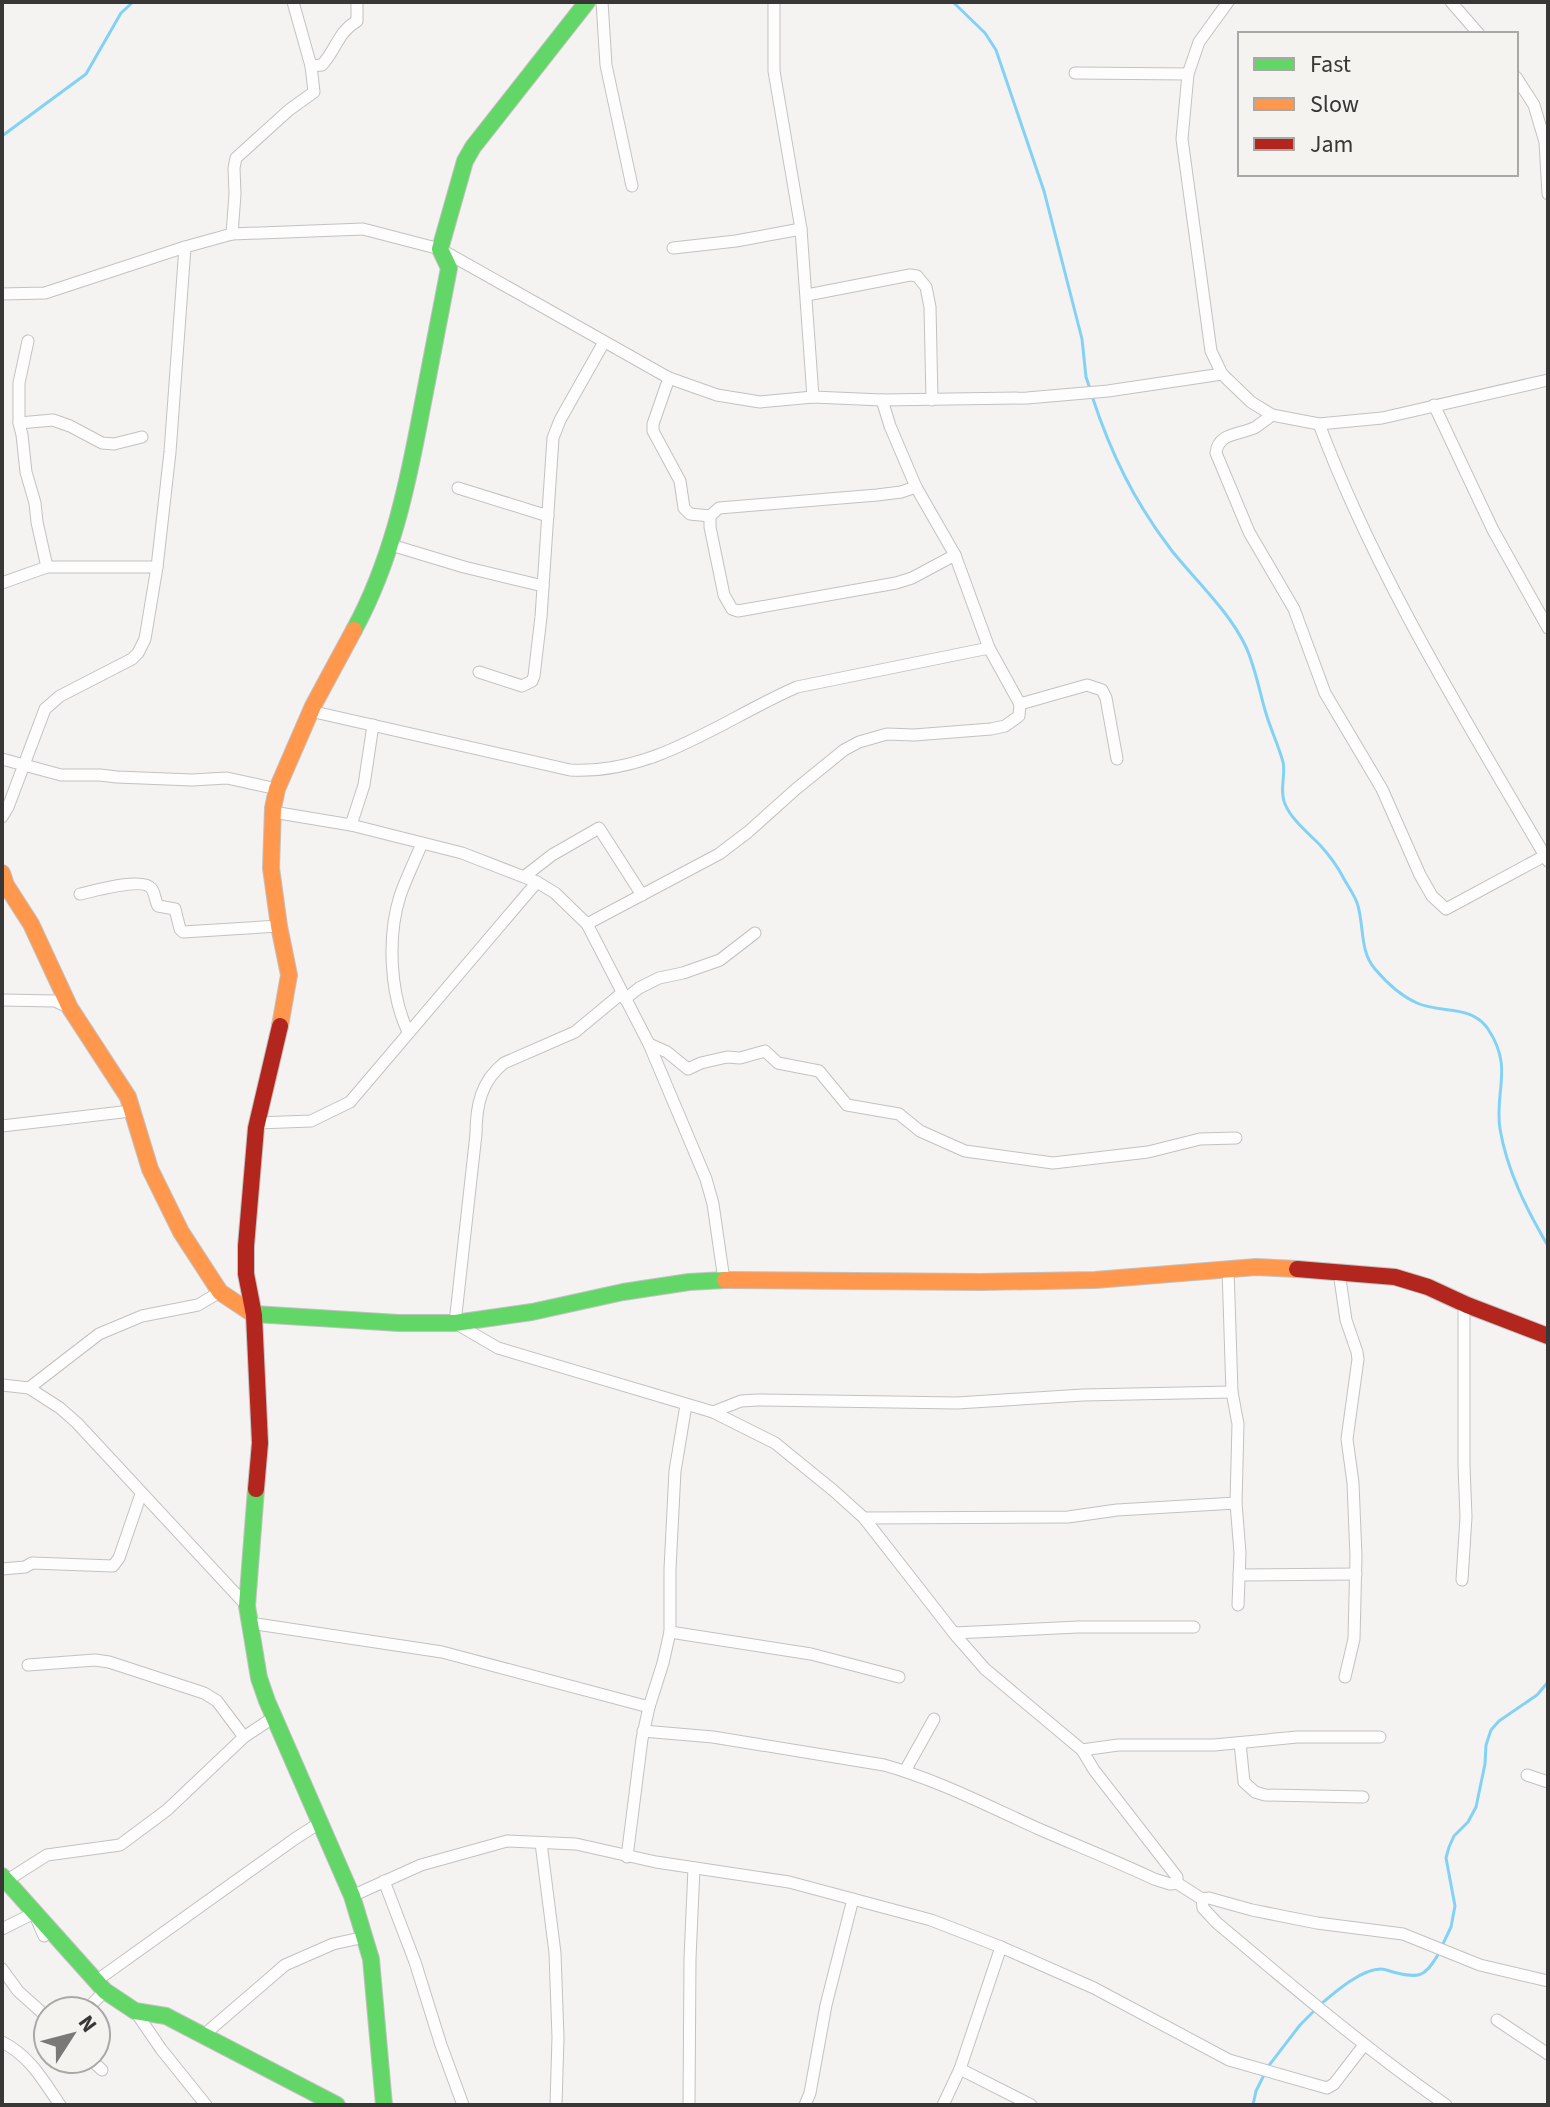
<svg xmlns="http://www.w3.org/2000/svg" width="1550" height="2107" viewBox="0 0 1550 2107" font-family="'Source Sans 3',sans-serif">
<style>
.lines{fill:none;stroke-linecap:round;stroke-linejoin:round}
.stream{stroke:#83d2f6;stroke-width:3}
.street-casing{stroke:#c3c2c1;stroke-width:13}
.fast-casing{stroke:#c3c2c1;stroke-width:18}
.slow-casing{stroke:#c3c2c1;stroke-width:18}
.jam-casing{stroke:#c3c2c1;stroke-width:18}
.street{stroke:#fdfdfd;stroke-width:11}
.fast{stroke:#63d668;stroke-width:16}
.slow{stroke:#ff974d;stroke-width:16}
.jam{stroke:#b3261e;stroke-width:16}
</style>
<rect width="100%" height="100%" fill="#f4f3f1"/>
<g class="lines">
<!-- stream -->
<g class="stream">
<polyline points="953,2 985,33 996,50 1044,191 1082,339 1086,377 1090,389"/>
<polyline points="2,136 86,74 121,13 133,2"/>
<path d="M1092 396C1111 454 1135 503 1172 551 1197 582 1229 611 1246 647 1255 667 1259 689 1265 710 1270 728 1278 744 1283 762 1286 775 1279 790 1285 804 1291 819 1308 833 1320 845 1329 855 1338 867 1344 879 1349 888 1356 897 1358 906 1364 927 1360 952 1375 969 1386 982 1401 996 1417 1003 1442 1014 1471 1004 1488 1029 1514 1068 1494 1091 1500 1129 1507 1171 1527 1210 1548 1246"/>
<polyline points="1442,1946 1451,1927 1455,1906 1446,1858 1449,1847 1454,1836 1468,1822 1476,1807 1485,1764 1486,1745 1491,1730 1499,1721 1537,1695 1548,1682"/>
<path d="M1321 2004C1335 1992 1361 1969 1381 1969 1385 1969 1389 1971 1393 1972 1420 1979 1425 1977 1439 1953"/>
<polyline points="1267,2068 1300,2025 1316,2009"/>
<polyline points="1253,2105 1256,2091 1264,2075"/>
</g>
<defs>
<g id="street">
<polyline points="602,2 606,65 632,186"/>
<polyline points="774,2 774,71 801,229 813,397"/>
<polyline points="1228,2 1199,42 1188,74 1182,139 1211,351 1222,374 1251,402 1272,415 1319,424 1382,418 1548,380"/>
<polyline points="1451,2 1479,34"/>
<path d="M311 66 322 65C337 48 338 32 357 21V2"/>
<polyline points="1075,73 1188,74"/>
<polyline points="1516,77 1534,105 1545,142 1548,194"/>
<polyline points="232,234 235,194 234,168 236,158 289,110 314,92 311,66 293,2"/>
<polyline points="673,248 736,241 801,229"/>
<polyline points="2,294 45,293 185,247 232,234 363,229 440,249 669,378 717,395 760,402 813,397 882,400 1027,398 1108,391 1222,374"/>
<polyline points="807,295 910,275 917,276 926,287 930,307 932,400"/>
<polyline points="28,341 19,383 19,423 22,435 26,472 35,503 37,522 47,567"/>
<polyline points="669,378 653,424 653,431 680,481 684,508 690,514 710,516 719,508 877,495 901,492 916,487"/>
<polyline points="1434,405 1493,530 1548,628"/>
<path d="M1272 415C1267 419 1261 423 1256 427 1241 435 1218 432 1216 453L1249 532 1294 609 1325 693 1382 789 1420 875 1432 896 1446 909 1548 854"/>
<polyline points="19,423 53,420 70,426 102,443 114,444 142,437"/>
<path d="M1319 424C1377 578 1465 719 1548 861"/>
<polyline points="458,488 548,516"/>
<polyline points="710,516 710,527 724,595 732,609 738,611 896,583 912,578 955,555"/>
<polyline points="391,545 464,567 543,586"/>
<polyline points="2,583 47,567 157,567"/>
<polyline points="479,672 522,686 532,681 534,676 541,617 553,438 560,420 604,342"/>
<polyline points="1020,704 1087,685 1102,690 1106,698 1117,759"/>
<path d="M310 711 570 770C655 775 723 719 797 687L989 648"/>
<polyline points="2,759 61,775 100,775 117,777 192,780 227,778 277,789"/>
<polyline points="273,812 351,825 462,853 537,882 555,893 587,924 649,1044 706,1179 713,1204 724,1280"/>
<polyline points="2,817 8,807 45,709 60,696 132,659 138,653 145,639 157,567 170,452 185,247"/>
<polyline points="351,825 364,785 373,725"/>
<polyline points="525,876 552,855 599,828 642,895"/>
<path d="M80 894C94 891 142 877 151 888 155 892 155 901 158 906L175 909 180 929 183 932 279 926"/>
<polyline points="587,924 719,854 748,832 796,789 844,750 859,742 887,734 914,735 991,729 1005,726 1019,716 1020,704 989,648 955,555 916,487 890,426 882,400"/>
<path d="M622 993 575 1032 504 1063C481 1081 476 1106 476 1134L455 1323 498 1348 713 1412 775 1443 834 1491 864 1518 957 1637 985 1669 1082 1750 1094 1770 1177 1877V1883"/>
<polyline points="625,999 639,988 659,978 683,973 720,960 755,933"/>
<polyline points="2,1000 55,1001 70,1008"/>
<path d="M408 1032C390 994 387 937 400 896 406 878 415 861 422 843"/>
<polyline points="649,1044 667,1052 688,1069 701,1063 727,1057 740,1058 765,1051 778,1063 819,1071 847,1105 899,1114 920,1131 965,1151 1053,1163 1148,1152 1200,1139 1236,1138"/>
<polyline points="257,1123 311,1121 350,1102 537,882"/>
<polyline points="2,1126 131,1111"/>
<polyline points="1228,1269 1232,1392 1238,1424 1236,1503 1240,1553 1238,1605"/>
<polyline points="1339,1272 1346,1320 1357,1352 1358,1359 1347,1439 1353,1483 1356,1556 1354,1639 1345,1677"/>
<polyline points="2,1385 29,1388 60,1408 77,1423 247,1606"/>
<polyline points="29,1388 99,1334 142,1316 198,1305 220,1292"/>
<polyline points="713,1412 741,1401 758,1400 957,1403 1083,1395 1232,1392"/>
<polyline points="864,1518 1068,1517 1117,1510 1236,1503"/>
<polyline points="2,1569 25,1567 32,1563 113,1566 119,1558 141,1494"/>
<polyline points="1239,1575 1356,1574"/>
<polyline points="1462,1580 1466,1517 1464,1465 1464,1303"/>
<polyline points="250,1623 442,1652 649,1707"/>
<polyline points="670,1632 811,1654 899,1677"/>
<polyline points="954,1633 1078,1627 1194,1627"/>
<polyline points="28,1665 95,1660 109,1662 204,1693 217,1701 244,1737"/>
<path d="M643 1731 713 1737 884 1765C938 1780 988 1806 1039 1829 1078 1846 1116 1861 1154 1879L1170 1884 1177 1883 1202 1899 1209 1898 1252 1910 1317 1923 1403 1934 1480 1965 1548 1981"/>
<polyline points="1240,1743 1244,1782 1255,1792 1265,1795 1363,1797"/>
<polyline points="1082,1750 1118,1745 1214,1745 1297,1737 1380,1737"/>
<polyline points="905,1771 934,1719"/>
<polyline points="1527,1775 1548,1782"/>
<polyline points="541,1843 555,1953 558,2037 556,2105"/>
<polyline points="627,1857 642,1739 649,1707 663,1663 670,1632 670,1569 675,1471 686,1405"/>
<polyline points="6,1881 47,1855 120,1845 167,1810 244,1737 274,1717"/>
<polyline points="384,1881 415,1962 441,2045 463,2105"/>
<polyline points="352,1896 421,1865 507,1841 576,1844 656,1862 789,1882 931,1920 1001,1947 1094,1988 1229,2060 1327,2088 1334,2084 1364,2045"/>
<path d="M1202 1899 1203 1908 1217 1923C1292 1986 1366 2049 1446 2105"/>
<polyline points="2,1929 34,1913 44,1936"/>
<polyline points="2,1969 18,1991 48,2018"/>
<polyline points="96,1981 296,1838 321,1822"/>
<polyline points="85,2011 105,1991"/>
<polyline points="135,2011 161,2049 206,2105"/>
<polyline points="1497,2020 1548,2054"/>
<polyline points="205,2034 285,1965 333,1944 365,1937"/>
<path d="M2 2042C30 2056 43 2080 60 2105"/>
<polyline points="90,2059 102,2070"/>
<polyline points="960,2069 1031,2105"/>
<polyline points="689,2105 690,1958 694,1868"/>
<polyline points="805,2105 810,2093 826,2005 853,1899"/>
<polyline points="943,2105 960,2069 1001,1947"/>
</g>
<g id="fast">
<path d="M354 630C391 562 407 488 421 413 430 365 440 316 449 268L440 249 465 161 473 147 587 2"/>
<polyline points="253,1314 399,1323 455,1323 532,1312 623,1292 689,1282 725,1280"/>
<polyline points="256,1489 247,1606 259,1678 267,1701 352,1896 371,1959 384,2105"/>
<polyline points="2,1876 105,1991 135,2011 166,2016 337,2105"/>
</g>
<g id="slow">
<polyline points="2,873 6,885 31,924 70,1008 128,1097 150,1169 181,1232 220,1292 253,1314"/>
<polyline points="280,1026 289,975 279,926 271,868 273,808 277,789 313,706 354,630"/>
<polyline points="725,1280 980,1282 1095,1280 1256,1267 1297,1269"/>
</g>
<g id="jam">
<polyline points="1297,1269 1395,1277 1428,1287 1467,1305 1548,1336"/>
<polyline points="256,1489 260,1443 254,1315 246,1274 246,1246 256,1128 280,1026"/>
</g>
</defs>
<!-- street casing -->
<use href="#street" class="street-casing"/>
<!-- fast casing -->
<use href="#fast" class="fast-casing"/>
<!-- slow casing -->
<use href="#slow" class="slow-casing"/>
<!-- jam casing -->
<use href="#jam" class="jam-casing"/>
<!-- street -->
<use href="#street" class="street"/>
<!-- fast -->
<use href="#fast" class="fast"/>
<!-- slow -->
<use href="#slow" class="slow"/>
<!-- jam -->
<use href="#jam" class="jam"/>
</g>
<!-- border -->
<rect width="1550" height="2107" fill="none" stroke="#383736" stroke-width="8"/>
<!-- legend -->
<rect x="1238" y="32" width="280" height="144" fill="#f5f3f0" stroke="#a9a8a6" stroke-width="2"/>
<rect x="1254" y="58" width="40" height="12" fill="#63d668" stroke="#a9a8a6" stroke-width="2"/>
<text x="1310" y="72" font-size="24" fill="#383736">Fast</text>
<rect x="1254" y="98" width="40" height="12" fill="#ff974d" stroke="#a9a8a6" stroke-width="2"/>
<text x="1310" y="112" font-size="24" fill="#383736">Slow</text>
<rect x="1254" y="138" width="40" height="12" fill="#b3261e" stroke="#a9a8a6" stroke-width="2"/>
<text x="1310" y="152" font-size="24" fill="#383736">Jam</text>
<!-- north arrow -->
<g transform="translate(72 2035) rotate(54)"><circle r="38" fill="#f5f3f0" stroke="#a9a8a6" stroke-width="2"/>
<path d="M0-6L14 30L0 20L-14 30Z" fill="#7a7977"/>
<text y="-12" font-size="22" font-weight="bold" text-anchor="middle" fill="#383736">N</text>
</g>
</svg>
